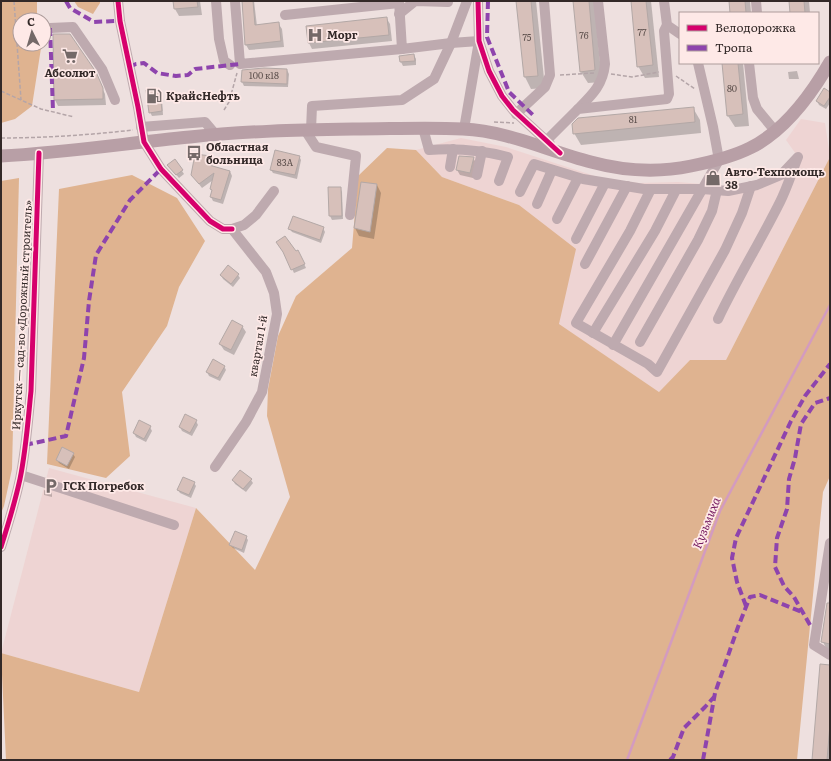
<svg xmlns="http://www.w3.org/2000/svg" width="831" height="761" viewBox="0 0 831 761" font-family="Literata,serif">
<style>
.built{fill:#eed4d3}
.forest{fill:#dfb390}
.shadow{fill:#0003}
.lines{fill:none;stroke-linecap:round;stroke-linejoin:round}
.stream{stroke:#d39bbf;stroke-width:2.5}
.building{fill:#d7c0ba;stroke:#b3a8a6}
.path{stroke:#b4a5a8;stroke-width:1.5;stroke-dasharray:4 2;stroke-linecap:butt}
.minor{stroke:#beaaaf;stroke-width:10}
.major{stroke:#b89fa6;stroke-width:13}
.quiet{stroke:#8e44ad;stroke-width:4;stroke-dasharray:8 4;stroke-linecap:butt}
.cycleway-casing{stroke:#fee9e7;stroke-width:8}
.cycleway{stroke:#d6006c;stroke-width:5}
.labels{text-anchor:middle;stroke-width:3.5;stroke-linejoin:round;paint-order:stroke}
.number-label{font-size:9px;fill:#5c4f4c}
.poi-label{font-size:11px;font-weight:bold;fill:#332928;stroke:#fee9e7;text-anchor:start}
.street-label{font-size:11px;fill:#332928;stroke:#fee9e7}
.water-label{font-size:12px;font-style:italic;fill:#761d61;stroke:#fee9e7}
</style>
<rect width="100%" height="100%" fill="#eee0df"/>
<!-- built -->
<g class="built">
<polygon points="801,119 825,123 830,157 726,360 690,360 659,392 558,324 519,205 442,177 416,150 461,138 506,147 604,179 639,183 678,182 726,186 746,184 778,171 798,157 786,140"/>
<polygon points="49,468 196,508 139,692 1,653"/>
</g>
<!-- forest -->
<g class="forest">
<polygon points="1,1 37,1 37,20 20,20 20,44 40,44 41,48 32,106 15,119 1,123"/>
<polygon points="74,1 100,1 100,3 93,14 78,7"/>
<polygon points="387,148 416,150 442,177 519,205 576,249 559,324 659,392 690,360 726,360 830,157 830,476 823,492 797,760 6,760 1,653 139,692 196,508 255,570 290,497 267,416 268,389 278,336 296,296 352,248 358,176"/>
<polygon points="132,175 177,198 205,241 179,287 167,326 122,392 130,456 106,478 47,464 59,189"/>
<polygon points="19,178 12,469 4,506 1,513 1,181"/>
</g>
<!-- shadow -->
<g class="shadow">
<polygon points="174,1 200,1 202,15 179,16 175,9"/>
<polygon points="242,1 254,1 257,26 278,23 282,29 284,47 249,50 246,45"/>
<polygon points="517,1 536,1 545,88 531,89 525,77"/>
<polygon points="574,1 594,1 602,82 588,83 581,72"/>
<polygon points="632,1 651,1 659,77 645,78 638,66"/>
<polygon points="730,1 750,1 751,13 731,13"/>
<polygon points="790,1 809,1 810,13 791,13"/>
<polygon points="387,19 390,24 392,41 312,49 309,43 307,27"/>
<polygon points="414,55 416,59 416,65 403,66 401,62 400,57"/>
<polygon points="723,63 743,63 749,126 735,127 728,116"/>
<polygon points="287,70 289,74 288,87 244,86 242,82 243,71"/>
<polygon points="797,71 799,79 789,79 788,72"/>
<polygon points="95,73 105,94 106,105 58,106 55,100"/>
<polygon points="160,93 162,97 163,115 152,116 150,112"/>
<polygon points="830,93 830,103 826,109 819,105 817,101"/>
<polygon points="693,108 700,120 701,133 581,145 574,133"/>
<polygon points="299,156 301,160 297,179 273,173 271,170"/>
<polygon points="210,157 213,162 212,166 230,171 232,176 223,204 213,201 211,197 213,192 211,189 213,180 202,188 192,175"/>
<polygon points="473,158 477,164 473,178 460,175 457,170"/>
<polygon points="175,160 184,174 179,178 168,165"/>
<polygon points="377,185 381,193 374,239 359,236 355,228"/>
<polygon points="329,188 340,188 342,192 343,219 332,220 330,216"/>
<polygon points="323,228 325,232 321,243 292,232 290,229"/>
<polygon points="285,254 300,255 306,268 294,273"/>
<polygon points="221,275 238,275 240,278 233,287 223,279"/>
<polygon points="242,326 246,332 234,355 224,350 220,344"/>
<polygon points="224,366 226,370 220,381 209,376 207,372"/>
<polygon points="196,421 198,425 192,436 182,431 180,427"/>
<polygon points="150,427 152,431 146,442 136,437 134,433"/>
<polygon points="73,454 75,457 69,469 59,463 57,460"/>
<polygon points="233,480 251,480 253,483 246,492 235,484"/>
<polygon points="194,483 196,486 191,498 180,493 178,490"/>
<polygon points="44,490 52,493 52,497 44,495"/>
<polygon points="246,537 248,540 244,553 233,548 230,545"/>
<polygon points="829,600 830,600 830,650 827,650 823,642"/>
<polygon points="830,666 830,760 813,760"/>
</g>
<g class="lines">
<!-- stream -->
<polyline class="stream" points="627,760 720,511 830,305"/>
</g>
<!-- building -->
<g class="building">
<polygon points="173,1 197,1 198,7 174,9"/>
<polygon points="242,1 253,1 255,25 279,22 281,41 245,45"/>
<polygon points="516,1 531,1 538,76 524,77"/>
<polygon points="573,1 589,1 595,70 580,72"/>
<polygon points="631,1 646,1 653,65 637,67"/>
<polygon points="729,1 745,1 746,13 730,13"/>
<polygon points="789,1 804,1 805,13 790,13"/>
<polygon points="387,17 389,35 308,43 306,26"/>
<polygon points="53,34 70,34 96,72 103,88 103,99 54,100"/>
<polygon points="414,54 415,61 400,62 399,56"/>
<polygon points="722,63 738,63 743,114 727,116"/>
<polygon points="264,68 287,69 287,84 241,82 242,70"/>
<polygon points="824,88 830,92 830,97 824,106 816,101"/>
<polygon points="146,90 160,92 162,111 149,113"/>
<polygon points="694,107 695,122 573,134 572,124 578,118"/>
<polygon points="275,150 300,156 295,175 270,170"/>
<polygon points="195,154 211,156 209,165 230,171 221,200 210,197 212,190 210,189 214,173 199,184 191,175"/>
<polygon points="459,156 474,157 470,173 456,170"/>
<polygon points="175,159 183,170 176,175 167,165"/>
<polygon points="361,182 377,184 370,232 354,228"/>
<polygon points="328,187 341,187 342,216 329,216"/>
<polygon points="293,216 324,227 320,240 288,229"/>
<polygon points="285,236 296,251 298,250 305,264 291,270 283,252 276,242"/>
<polygon points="228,265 239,274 231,284 220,275"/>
<polygon points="232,320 243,326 231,350 219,344"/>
<polygon points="213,359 225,366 218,378 206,372"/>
<polygon points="185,414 197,420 190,433 179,427"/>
<polygon points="139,420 151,426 144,439 133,433"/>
<polygon points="62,447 74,453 67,466 56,460"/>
<polygon points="240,470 252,479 243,489 232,480"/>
<polygon points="183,477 195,482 189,495 177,490"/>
<polygon points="235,531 247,536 242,550 229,545"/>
<polygon points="827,603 830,603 830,644 821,642"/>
<polygon points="820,664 830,665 830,724 827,760 812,760"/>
</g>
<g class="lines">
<!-- path -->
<g class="path">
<polyline points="14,1 21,100"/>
<polyline points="611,74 632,77 659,72"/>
<polyline points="560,75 594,73"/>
<polyline points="676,76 695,89"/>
<polyline points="1,91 41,109 74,117"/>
<polyline points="224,110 229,102 237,73"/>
<polyline points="494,122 514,123"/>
<path d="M1 138C45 138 89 135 133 130"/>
</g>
<!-- minor -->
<g class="minor">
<polyline points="118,1 120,21 138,107 144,142 161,169 210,221 223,229 232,229 244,225 256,215 274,191"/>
<polyline points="216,1 219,39 224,61 230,65"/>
<polyline points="235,1 240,64 402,49"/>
<polyline points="399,1 402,49 451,43 479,41 464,129"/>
<polyline points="478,1 479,41 489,71 502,96 513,110 550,144"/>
<polyline points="664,1 667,25 680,34"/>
<polyline points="756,1 757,13"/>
<polyline points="399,14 415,1 448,2"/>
<polyline points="285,15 399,3"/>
<polyline points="50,28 73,27 102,69 115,100"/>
<polyline points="749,63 753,98 757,109 776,132"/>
<path d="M578 109C592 95 603 85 605 64L598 1"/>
<polyline points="516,114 545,87 550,75 544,1"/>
<polyline points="141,127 205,122 216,135"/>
<path d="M423 128 429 150C456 148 481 150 508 157L499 181"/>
<polyline points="305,130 316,147 356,156 350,215"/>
<polyline points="311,130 312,106 402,100 434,79 451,43 467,1"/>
<polyline points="546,141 578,109 667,99 669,94 664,31 667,25"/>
<polyline points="450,167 453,149"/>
<polyline points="477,175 482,151"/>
<polyline points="651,189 630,231 576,323 648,364 657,372 725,250 742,213 751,186"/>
<path d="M520 192 534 164 583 179 644 189H702L728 191 757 185 781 175 798 157C792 172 787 188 780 202 760 242 737 279 718 319"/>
<polyline points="537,204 552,170"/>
<polyline points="557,219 578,178"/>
<polyline points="576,239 605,183"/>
<polyline points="585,264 627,186"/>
<polyline points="593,333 655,231 676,190"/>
<polyline points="640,342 698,240 712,211 717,190"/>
<polyline points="613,345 719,160 713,127 698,63"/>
<polyline points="215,467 246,422 262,392 277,314 274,293 266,272 232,229"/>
<polyline points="21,475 174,525"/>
<polyline points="830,543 814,645 830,655"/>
<path d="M1 547C8 525 15 502 20 479 26 450 28 420 31 391L39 153"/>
</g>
<!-- major -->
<path class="major" d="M1 156C64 153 127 143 190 137 244 131 298 130 353 129 390 129 426 127 463 129 508 131 548 151 591 162 624 171 657 173 691 166 711 162 732 157 750 148 785 131 811 95 830 62"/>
<!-- quiet -->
<g class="quiet">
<polyline points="66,1 70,8 94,22 115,21"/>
<polyline points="488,1 487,37 509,92 533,115"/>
<polyline points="50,28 53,111"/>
<polyline points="129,67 136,64 144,63 157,73 176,76 188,75 195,69 240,64"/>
<polyline points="25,445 66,436 84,358 89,301 96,255 130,200 161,169"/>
<polyline points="746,606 737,582 732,558 736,538 791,421 805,396 830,364"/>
<polyline points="810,625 794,597 784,586 775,567 777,538 787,509 789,479 795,458 801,424 815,403 830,398"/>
<polyline points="670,760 673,757 684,728 705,707 714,697"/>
<polyline points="703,760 715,693 738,627 750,597 760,595 802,612"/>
</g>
<defs>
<g id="cycleway">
<polyline points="118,1 120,21 138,107 144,142 161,169 210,221 223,229 232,229"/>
<polyline points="478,1 479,41 489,71 502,96 513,110 560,153"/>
<path d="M1 547C8 525 15 502 20 479 26 450 28 420 31 391L39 153"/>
</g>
</defs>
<!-- cycleway casing -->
<use href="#cycleway" class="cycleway-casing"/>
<!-- cycleway -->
<use href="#cycleway" class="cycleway"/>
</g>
<!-- icons -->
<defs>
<symbol id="hospital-bare" viewBox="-9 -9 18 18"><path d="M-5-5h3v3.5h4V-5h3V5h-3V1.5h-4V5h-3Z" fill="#746968" stroke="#fee9e7" stroke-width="2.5" paint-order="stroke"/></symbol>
<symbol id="supermarket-bare" viewBox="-9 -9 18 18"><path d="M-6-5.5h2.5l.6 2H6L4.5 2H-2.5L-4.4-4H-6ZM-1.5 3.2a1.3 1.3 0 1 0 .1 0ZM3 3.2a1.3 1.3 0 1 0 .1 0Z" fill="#746968" stroke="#fee9e7" stroke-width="2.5" paint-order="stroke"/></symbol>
<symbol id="fuel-bare" viewBox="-9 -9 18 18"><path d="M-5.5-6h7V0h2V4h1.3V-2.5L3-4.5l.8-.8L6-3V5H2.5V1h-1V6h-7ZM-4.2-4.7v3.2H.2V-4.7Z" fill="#746968" stroke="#fee9e7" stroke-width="2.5" paint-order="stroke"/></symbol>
<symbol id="bus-bare" viewBox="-9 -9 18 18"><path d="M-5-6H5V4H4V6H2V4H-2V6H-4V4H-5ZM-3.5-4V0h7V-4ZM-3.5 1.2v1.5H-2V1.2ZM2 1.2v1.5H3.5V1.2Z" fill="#746968" stroke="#fee9e7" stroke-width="2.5" paint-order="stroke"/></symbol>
<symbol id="shop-bare" viewBox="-9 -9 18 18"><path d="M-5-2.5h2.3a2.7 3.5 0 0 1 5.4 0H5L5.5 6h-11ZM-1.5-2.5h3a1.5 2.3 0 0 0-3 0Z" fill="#746968" stroke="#fee9e7" stroke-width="2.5" paint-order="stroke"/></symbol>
<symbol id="parking-bare" viewBox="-9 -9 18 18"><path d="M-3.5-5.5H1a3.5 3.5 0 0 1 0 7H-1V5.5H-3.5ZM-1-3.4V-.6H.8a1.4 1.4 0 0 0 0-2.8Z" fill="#746968" stroke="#fee9e7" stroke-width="2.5" paint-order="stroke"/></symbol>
</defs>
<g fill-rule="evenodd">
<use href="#hospital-bare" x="304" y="24" width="22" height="22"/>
<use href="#supermarket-bare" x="59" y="45" width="22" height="22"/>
<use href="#fuel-bare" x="143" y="85" width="22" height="22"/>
<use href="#bus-bare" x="183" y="142" width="22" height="22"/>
<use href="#shop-bare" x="702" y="167" width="22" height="22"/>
<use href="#parking-bare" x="40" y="475" width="22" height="22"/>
</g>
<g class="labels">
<!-- number labels -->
<g class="number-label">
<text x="642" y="36">77</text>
<text x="584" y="39">76</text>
<text x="527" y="41">75</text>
<text x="264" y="79">100 к18</text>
<text x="732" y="92">80</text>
<text x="633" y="123">81</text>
<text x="285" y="166">83А</text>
</g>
<!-- poi labels -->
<g class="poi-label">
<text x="327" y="39">Морг</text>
<text x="70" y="77" text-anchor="middle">Абсолют</text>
<text x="166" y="100">КрайсНефть</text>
<text x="206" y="151">Областная<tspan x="206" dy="13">больница</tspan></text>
<text x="725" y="176">Авто-Техпомощь<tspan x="725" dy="13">38</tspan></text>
<text x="63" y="490">ГСК Погребок</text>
</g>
<!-- street labels -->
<g class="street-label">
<text transform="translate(22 315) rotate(-87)" y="4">Иркутск — сад-во «Дорожный строитель»</text>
<text transform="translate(258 346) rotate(-80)" y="4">квартал 1-й</text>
</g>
<!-- water labels -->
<g class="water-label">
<text transform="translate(707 523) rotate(-68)" y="4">Кузьмиха</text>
</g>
</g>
<!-- border -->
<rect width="831" height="761" fill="none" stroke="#332928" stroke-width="4"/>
<!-- legend -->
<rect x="679" y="12" width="140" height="52" fill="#fee9e7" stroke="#ad9c9b"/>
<rect x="687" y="25" width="20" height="6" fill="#d6006c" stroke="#ad9c9b"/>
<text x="715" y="32" font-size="12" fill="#332928">Велодорожка</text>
<rect x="687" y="45" width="20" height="6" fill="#8e44ad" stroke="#ad9c9b"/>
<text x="715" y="52" font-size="12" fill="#332928">Тропа</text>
<!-- north arrow -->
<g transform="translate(32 32) rotate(355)"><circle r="19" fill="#fee9e7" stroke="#ad9c9b"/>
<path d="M0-3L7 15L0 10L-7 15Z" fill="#746968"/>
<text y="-6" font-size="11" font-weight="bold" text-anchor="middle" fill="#332928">С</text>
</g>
</svg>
